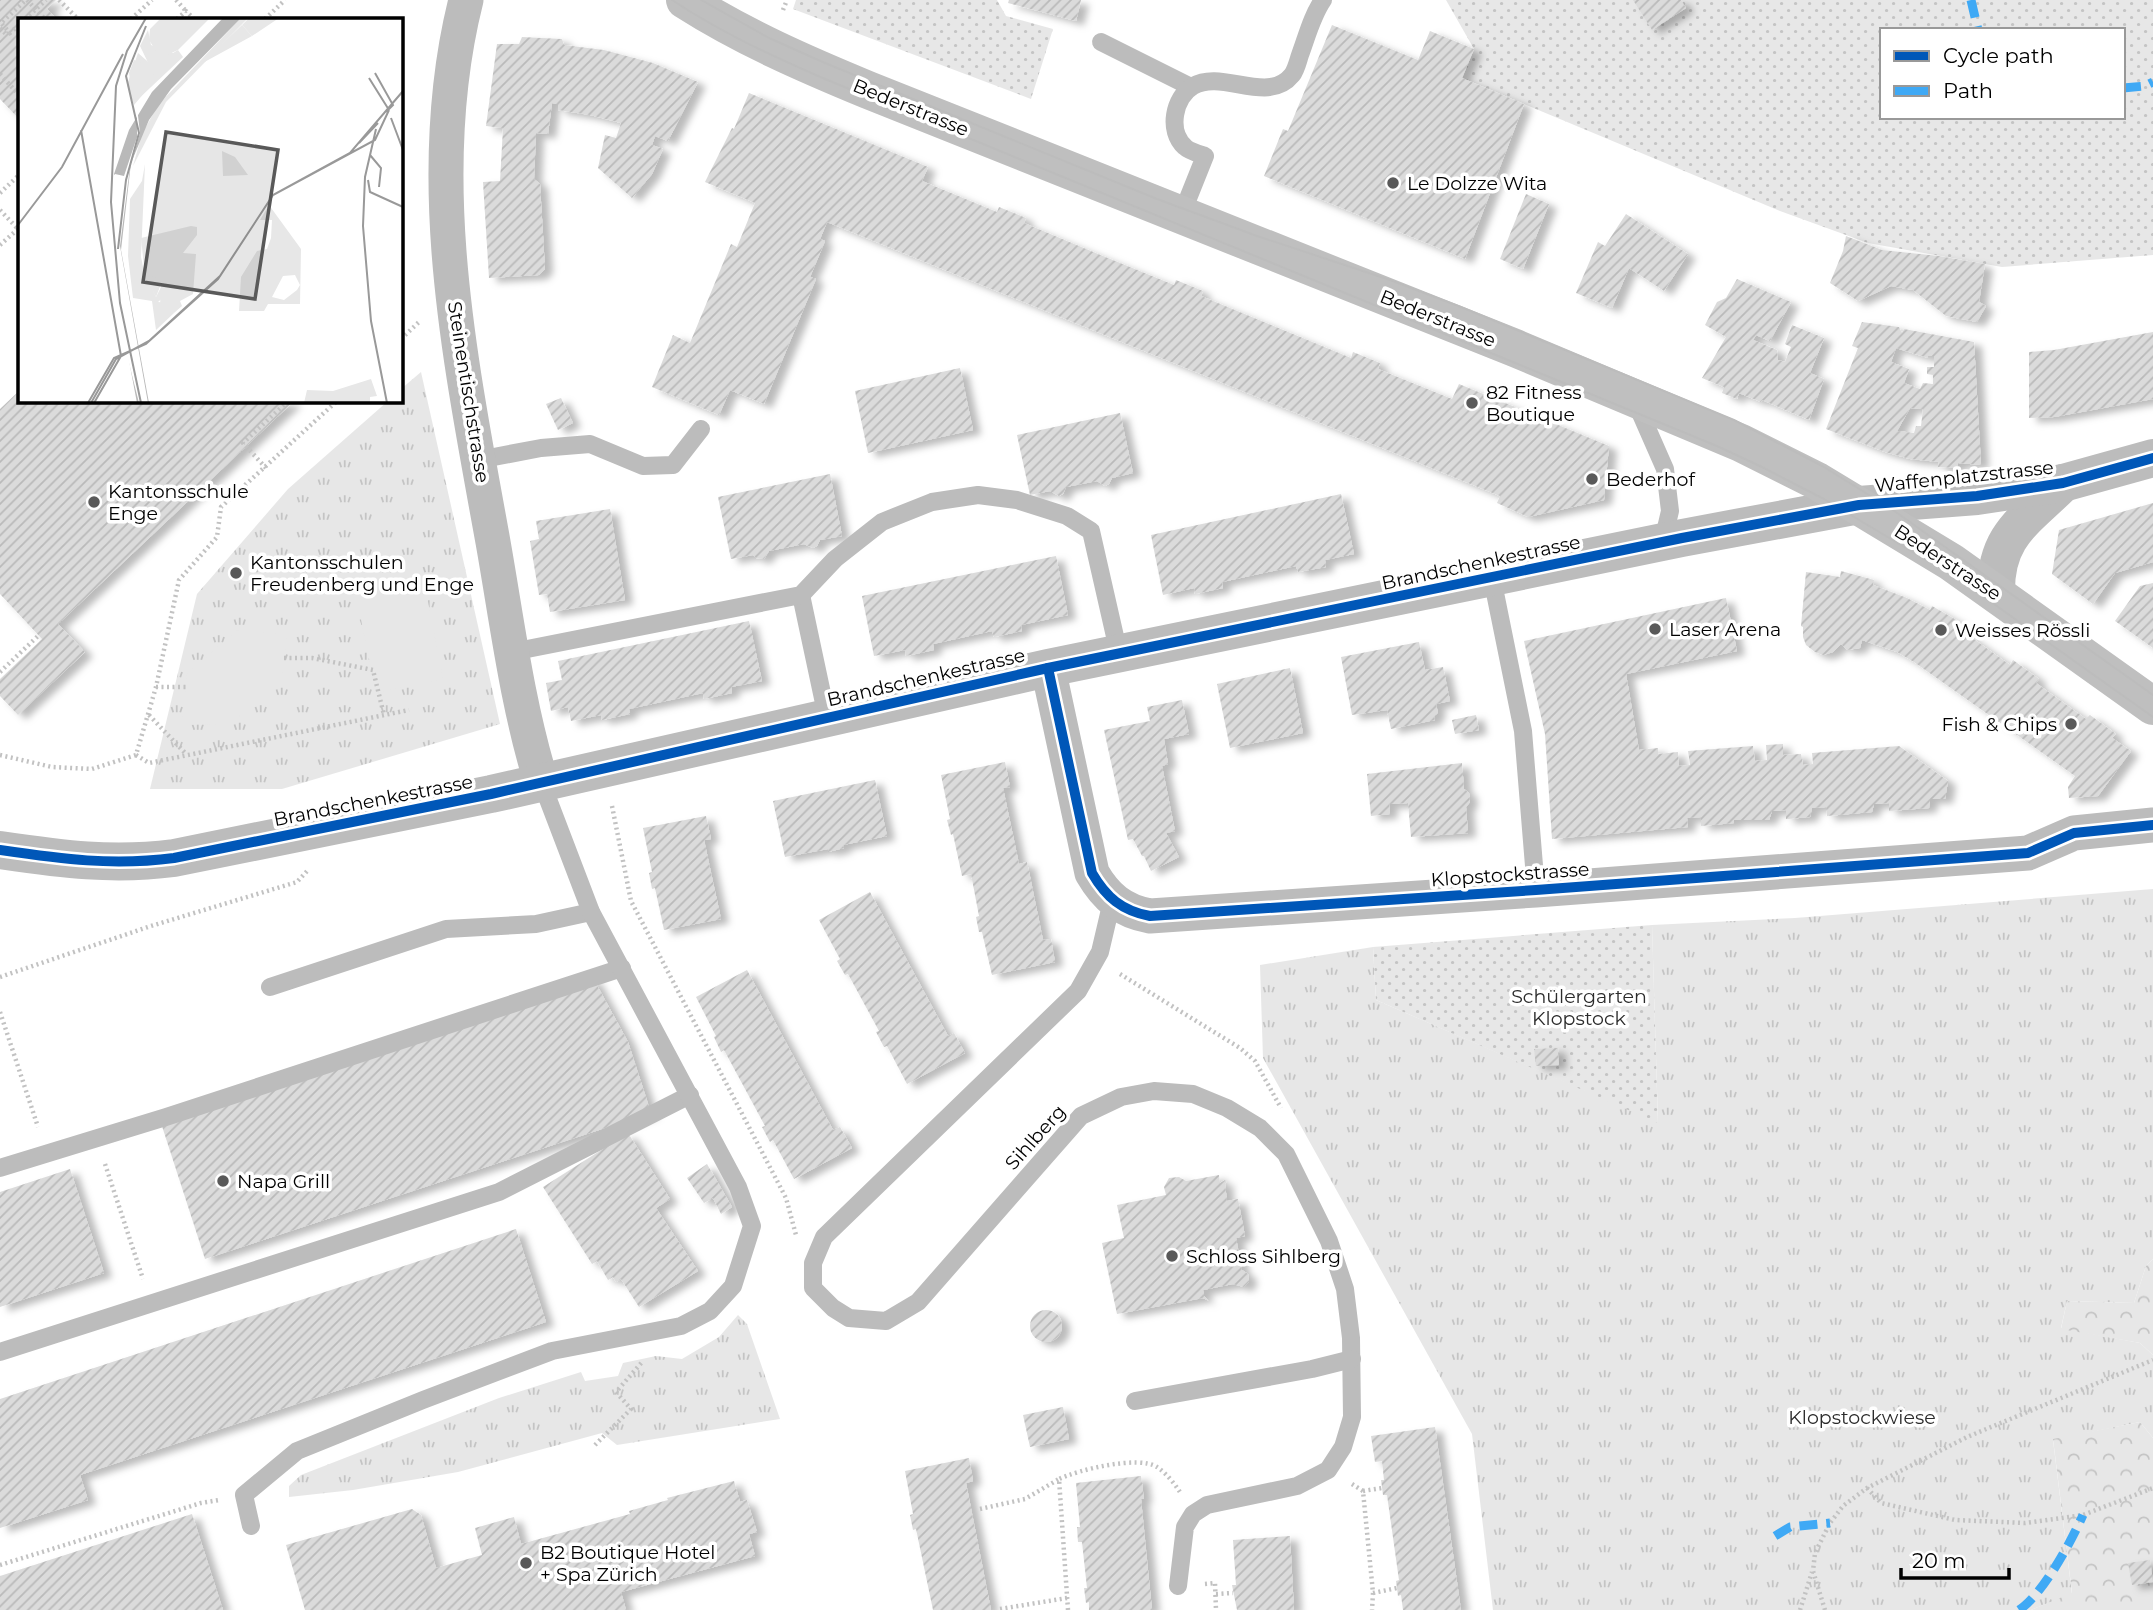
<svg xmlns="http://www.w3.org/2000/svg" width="2153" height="1610" viewBox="0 0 2153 1610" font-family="Montserrat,sans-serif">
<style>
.grass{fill:url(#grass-tufts)}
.forest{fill:url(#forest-crowns)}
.garden{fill:url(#garden-dots);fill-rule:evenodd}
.pitch{fill:#e7e7e7}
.building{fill:url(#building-hatch);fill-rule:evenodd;filter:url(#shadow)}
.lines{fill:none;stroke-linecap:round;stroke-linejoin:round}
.path{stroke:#c2c2c2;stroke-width:4.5;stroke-dasharray:2 3.5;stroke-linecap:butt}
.service{stroke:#bcbcbc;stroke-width:18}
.minor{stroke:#bcbcbc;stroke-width:35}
.tertiary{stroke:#bcbcbc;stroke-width:38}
.secondary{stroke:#bfbfbf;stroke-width:38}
.tram{stroke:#bcbcbc;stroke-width:2}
.quiet{stroke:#3fa9f5;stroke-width:9;stroke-dasharray:18 9;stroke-linecap:butt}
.cycleway-casing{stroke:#fff;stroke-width:15}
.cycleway{stroke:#0057b8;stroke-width:10}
.poi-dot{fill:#595959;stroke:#fff;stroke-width:2.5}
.labels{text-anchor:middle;stroke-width:7;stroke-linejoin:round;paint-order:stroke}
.street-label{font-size:19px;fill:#000;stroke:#fff}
.poi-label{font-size:19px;fill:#000;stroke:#fff;text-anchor:start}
.park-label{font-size:19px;fill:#2b2b2b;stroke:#fff}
.inset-road{fill:none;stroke:#999;stroke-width:2}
.view{fill:#595959;fill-opacity:0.15;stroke:#595959;stroke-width:3.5}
.inset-edge{fill:none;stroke:#000;stroke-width:3.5}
</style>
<defs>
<pattern id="grass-tufts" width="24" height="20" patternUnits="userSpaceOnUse" patternTransform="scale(1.75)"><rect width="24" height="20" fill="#e7e7e7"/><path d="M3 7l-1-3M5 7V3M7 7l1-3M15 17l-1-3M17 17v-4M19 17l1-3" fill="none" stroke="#c4c4c4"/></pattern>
<pattern id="forest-crowns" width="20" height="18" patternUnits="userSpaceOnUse" patternTransform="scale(1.75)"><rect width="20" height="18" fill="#e7e7e7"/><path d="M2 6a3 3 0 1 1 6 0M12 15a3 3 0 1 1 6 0" fill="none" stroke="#c4c4c4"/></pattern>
<pattern id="garden-dots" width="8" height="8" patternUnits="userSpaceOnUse" patternTransform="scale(1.75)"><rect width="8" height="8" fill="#e7e7e7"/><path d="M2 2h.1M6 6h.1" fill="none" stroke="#c4c4c4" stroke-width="1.8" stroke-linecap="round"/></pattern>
<pattern id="building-hatch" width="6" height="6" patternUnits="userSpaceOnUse" patternTransform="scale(1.75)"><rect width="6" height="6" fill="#dbdbdb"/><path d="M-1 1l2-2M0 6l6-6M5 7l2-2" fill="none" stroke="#bababa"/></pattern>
<filter id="shadow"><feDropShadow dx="8" dy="4.5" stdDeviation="3.5" flood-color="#0004"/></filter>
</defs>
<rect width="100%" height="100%" fill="#fff"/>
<!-- grass -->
<g class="grass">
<polygon points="421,372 500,724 282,789 150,789 197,594 288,489 388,401 401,401 401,389"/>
<polygon points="2153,889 2153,1259 2146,1266 2134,1303 2067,1301 2061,1328 2140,1343 2153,1355 2153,1438 2140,1422 2053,1440 2072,1594 2031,1610 1493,1610 1472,1434 1263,1058 1260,965 1373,947 1376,1000 1658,1122 1652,925 1795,918"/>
<polygon points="738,1315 747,1324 780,1419 617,1445 602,1433 458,1472 353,1490 289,1497 289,1486 301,1475 499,1398 581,1372 585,1381 618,1376 623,1363 656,1356 682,1359 719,1337"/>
</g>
<!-- forest -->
<g class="forest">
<polygon points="2153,1259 2153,1355 2140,1343 2061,1329 2067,1301 2134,1303 2146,1266"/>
<polygon points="2140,1422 2153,1438 2153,1610 2031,1610 2072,1593 2053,1439"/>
</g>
<!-- garden -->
<g class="garden">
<polygon points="796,0 997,0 1006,16 1053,29 1031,99 793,9"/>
<path d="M1446 0H2153V255L2002 267 1868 243 1780 211 1462 78 1474 49ZM1882 30H2123V117H1882Z"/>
<polygon points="1652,925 1658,1123 1376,1000 1373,947"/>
</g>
<!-- pitch -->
<g class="pitch">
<polygon points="424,581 443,679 376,693 356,595"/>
<polygon points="237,630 287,634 282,676 231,724 182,725 187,674"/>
</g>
<!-- building -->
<g class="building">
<polygon points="0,0 56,0 47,9 57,19 19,19 19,119 0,99"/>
<polygon points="1009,0 1081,0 1076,21 1008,3"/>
<polygon points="1633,0 1681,0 1686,8 1652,30"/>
<polygon points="1332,25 1418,60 1430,31 1474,49 1462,78 1524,104 1465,259 1264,176 1283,129 1288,131"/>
<polygon points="522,37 562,39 564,45 604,50 653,63 698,82 668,141 655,136 652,145 663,149 652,174 632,198 598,168 605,135 616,138 621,123 590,115 558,110 558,104 552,103 548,134 536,133 534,179 540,184 545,269 539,275 489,278 483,182 500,181 503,128 486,126 497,44 519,44"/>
<polygon points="749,93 928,167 922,181 997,212 999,207 1026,218 1024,223 1098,254 1174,285 1176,280 1203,291 1201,296 1351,358 1353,352 1380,363 1378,369 1452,399 1459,384 1609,446 1604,500 1528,517 1497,503 1500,496 827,222 820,239 825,241 810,277 816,279 764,404 730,390 719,415 652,387 673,335 690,343 731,244 737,247 755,203 705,182 732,128 734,129"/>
<polygon points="1526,194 1549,204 1523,269 1500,259"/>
<polygon points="1626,214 1688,254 1664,291 1629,268 1612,308 1576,293 1598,242 1605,246"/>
<polygon points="1846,236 1882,250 1939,256 1985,264 1979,302 1986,306 1977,322 1946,316 1913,290 1891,286 1858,301 1830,283 1843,251"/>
<polygon points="1737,279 1791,302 1770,341 1756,335 1753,340 1777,350 1778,360 1785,362 1791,347 1785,344 1792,325 1824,338 1810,373 1824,379 1809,420 1762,400 1761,402 1739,393 1737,399 1722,393 1724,387 1702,378 1726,337 1705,325 1717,302 1726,298"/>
<path d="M1862 322 1899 327 1902 333 1904 329 1974 342 1981 465 1958 463V468L1938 467 1939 462 1910 459 1885 452 1826 429 1858 348 1852 346ZM1896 348 1928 358V356H1934V367H1927V374L1933 375V384L1923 383 1920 389 1904 383 1909 369 1891 362ZM1910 408 1923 409 1921 426H1916L1914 433 1897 431Z"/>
<polygon points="2153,332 2153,399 2054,417 2029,418 2029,352 2054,350"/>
<polygon points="960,368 973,430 868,453 855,391"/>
<polygon points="19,391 19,401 294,401 58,624 85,652 18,715 0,696 0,679 42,639 0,594 0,409"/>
<polygon points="561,398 573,423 558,430 546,404"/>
<polygon points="1120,413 1133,473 1112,478 1109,484 1105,486 1097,481 1066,487 1063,494 1059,496 1050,491 1030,495 1017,435"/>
<polygon points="830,474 842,536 820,540 817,546 813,548 804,544 769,551 764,559 756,558 753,555 731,559 718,497"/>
<polygon points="1341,494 1354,554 1325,560 1326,567 1298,572 1296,566 1222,582 1223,588 1195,594 1194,588 1163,595 1151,535"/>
<polygon points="2153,503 2153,562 2115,573 2093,604 2052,574 2059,530"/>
<polygon points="610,509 625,600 550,612 547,594 539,595 530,541 539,539 536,521"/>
<polygon points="1056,556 1068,615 1021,625 1022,631 994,637 992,631 933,644 934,650 906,656 905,650 874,656 862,596"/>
<polygon points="1841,571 1874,580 1873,585 1907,598 1930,610 1932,606 1960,622 1957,627 2010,665 2013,660 2039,679 2036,683 2086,719 2090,715 2116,734 2112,738 2131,751 2098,796 2069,798 2068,787 2075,776 1914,662 1897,652 1862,640 1860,648 1847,650 1841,644 1833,652 1823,655 1815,652 1806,645 1803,637 1803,627 1801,626 1806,572 1840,577"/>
<polygon points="2153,583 2153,648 2115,621 2140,586"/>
<polygon points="1726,598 1737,651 1626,674 1639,750 1658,748 1658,754 1678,752 1679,766 1690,765 1688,751 1753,746 1755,761 1767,760 1766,745 1783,744 1783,755 1801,754 1803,765 1813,764 1812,753 1899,746 1948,781 1945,799 1930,799 1929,808 1889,811 1889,803 1874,804 1872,812 1827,816 1826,807 1812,808 1810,817 1788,819 1786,819 1786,810 1772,811 1769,820 1734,820 1734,823 1701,826 1701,817 1687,818 1688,827 1552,839 1545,734 1524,641"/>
<polygon points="749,621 762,681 731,687 732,693 704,699 703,693 629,709 630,714 602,720 601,715 571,721 568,707 551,711 546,683 562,680 558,661"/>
<polygon points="1419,642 1425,670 1443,667 1450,701 1436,704 1438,713 1434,716 1435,720 1391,729 1387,710 1352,715 1341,657"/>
<polygon points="1290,668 1303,733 1230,748 1217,684"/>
<polygon points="1182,700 1189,734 1164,739 1168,764 1162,766 1175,831 1166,833 1179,857 1151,871 1144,856 1142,856 1133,839 1128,840 1104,730 1150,721 1147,707"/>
<polygon points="1476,715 1479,730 1455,734 1452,720"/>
<polygon points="1005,762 1010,787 1003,788 1019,864 1027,862 1043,940 1051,939 1055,962 992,975 982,932 979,932 976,917 979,916 971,874 962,876 953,834 951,835 947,820 950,819 941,775"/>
<polygon points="1462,763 1464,789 1469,793 1470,802 1466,807 1468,833 1411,837 1408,803 1389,804 1390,814 1371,816 1367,774"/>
<polygon points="875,780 887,836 843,845 844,848 828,852 828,849 785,857 773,801"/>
<polygon points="706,816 711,839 704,840 721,919 664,930 655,888 652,889 649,873 652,872 643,828"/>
<polygon points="870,892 948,1036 954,1033 965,1053 907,1084 887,1046 884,1047 876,1032 879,1031 848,974 845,975 837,961 840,959 819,920"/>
<polygon points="747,970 833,1130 840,1127 852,1148 794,1179 773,1140 770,1142 762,1127 765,1126 724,1050 721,1052 714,1037 716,1036 696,997"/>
<polygon points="593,978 628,1042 651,1113 205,1259 160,1120"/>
<polygon points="1558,1048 1559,1065 1536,1066 1534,1049"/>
<polygon points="628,1133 670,1199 656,1208 698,1271 639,1307 621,1279 616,1282 613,1277 608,1280 597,1261 592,1264 543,1187"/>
<polygon points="707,1164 732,1207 721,1214 713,1198 704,1203 687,1178"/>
<polygon points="70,1169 104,1273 0,1307 0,1192"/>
<polygon points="1219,1175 1220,1183 1225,1180 1227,1182 1225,1184 1227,1201 1238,1199 1245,1236 1236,1238 1242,1270 1248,1274 1249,1282 1244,1287 1233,1284 1203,1290 1204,1296 1209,1301 1203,1298 1117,1314 1102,1243 1124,1238 1117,1205 1166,1195 1164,1187 1169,1178 1179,1177 1186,1181"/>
<polygon points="516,1229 546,1322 80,1475 88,1500 0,1528 0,1399"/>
<circle cx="1046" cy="1326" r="16"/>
<polygon points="1063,1407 1069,1439 1030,1447 1023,1415"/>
<polygon points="1435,1427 1461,1610 1403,1610 1401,1595 1398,1596 1396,1581 1399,1580 1387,1495 1383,1495 1381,1480 1384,1480 1382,1461 1375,1462 1371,1436"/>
<polygon points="969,1458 973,1481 966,1483 991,1610 933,1610 916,1529 913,1530 910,1515 913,1514 905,1471"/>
<polygon points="1141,1476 1144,1499 1141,1499 1152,1610 1089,1610 1089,1602 1086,1603 1084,1588 1087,1588 1082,1542 1078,1542 1077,1527 1080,1527 1076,1483"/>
<polygon points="734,1481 740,1502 747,1500 757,1532 749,1534 755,1556 621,1592 626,1610 305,1610 286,1545 412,1509 421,1515 436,1568 482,1555 475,1528 514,1517 521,1544 630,1514 629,1511 668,1500 667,1498"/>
<polygon points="192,1514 223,1610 0,1610 0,1576"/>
<polygon points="1290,1536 1294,1610 1237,1610 1232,1585 1236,1585 1233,1540"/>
<polygon points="2150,1560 2153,1582 2132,1585 2128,1563"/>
</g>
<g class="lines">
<!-- path -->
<g class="path">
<polyline points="27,0 45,19"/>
<polyline points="59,0 78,19"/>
<polyline points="176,0 186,11"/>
<polyline points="783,10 787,0"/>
<polyline points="25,19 46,0"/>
<polyline points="131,19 152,0"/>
<polyline points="177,19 186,11 194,19"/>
<polyline points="265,19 285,0"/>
<polyline points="19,25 10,33 1,23 26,0"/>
<polyline points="0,28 7,35 11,31"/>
<polyline points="0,74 19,95"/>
<polyline points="0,193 19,175"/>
<polyline points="0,210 19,230"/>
<polyline points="0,245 18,229"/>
<polyline points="401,339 420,321"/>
<polyline points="266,468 243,443 288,401"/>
<polyline points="284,658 312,658 373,670 384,715"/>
<polyline points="0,672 38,636"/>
<polyline points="156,687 186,687"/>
<polyline points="149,715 186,754"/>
<polyline points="0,755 52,767 92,769 136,755 156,687 179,580 217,537 221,507 337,401"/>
<polyline points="136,755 149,763 409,710"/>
<polyline points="612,806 631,901 786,1198 796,1235"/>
<polyline points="1120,974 1240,1048 1255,1061 1281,1108"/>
<polyline points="0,977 151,926 297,882 308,870"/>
<polyline points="0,1012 38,1127"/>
<polyline points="105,1164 143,1279"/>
<polyline points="595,1445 631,1409 616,1392 643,1361"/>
<polyline points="1352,1484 1363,1491 1373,1593 1372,1610"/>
<polyline points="1867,1488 1881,1503 1955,1520 2025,1523 2083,1515 2153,1488"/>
<polyline points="1363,1491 1382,1488"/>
<polyline points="980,1509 1025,1499 1059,1479"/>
<polyline points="0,1565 201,1503 219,1500"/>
<polyline points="1205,1584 1215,1583 1216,1610"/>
<polyline points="1373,1593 1397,1588"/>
<polyline points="1216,1594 1233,1593"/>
<polyline points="1000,1609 1067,1598"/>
<path d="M1068 1610 1059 1479C1078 1470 1138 1455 1157 1467 1166 1473 1174 1483 1180 1492"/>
<polyline points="1800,1610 1812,1572"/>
<polyline points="1825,1610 1813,1571 1815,1553 1830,1523 1843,1506 1867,1488 1967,1437 2153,1360"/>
</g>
<!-- service -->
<g class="service">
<polyline points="1101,42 1191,87"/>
<path d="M1181 216 1205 156C1199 154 1189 151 1185 147 1167 131 1174 97 1193 86 1222 69 1268 105 1292 75 1296 70 1298 61 1300 55 1307 36 1312 16 1323 0"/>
<polyline points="1636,403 1665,469 1670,511 1663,541"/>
<polyline points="478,460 541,448 590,444 643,466 673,465 701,429"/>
<polyline points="1492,578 1523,731 1536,890"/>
<polyline points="801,595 827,717"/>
<polyline points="512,652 801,595 835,559 882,522 932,502 978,495 1017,500 1067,516 1091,531 1119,654"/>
<polyline points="1112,901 1100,952 1078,991 824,1237 813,1263 813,1288 833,1308 849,1318 886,1321 918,1302 1081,1116 1121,1097 1154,1091 1193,1094 1227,1108 1260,1128 1286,1154 1329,1241 1345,1289 1351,1338 1352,1417 1343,1447 1328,1470 1297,1486 1207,1505 1193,1514 1185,1527 1178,1586"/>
<polyline points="270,987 446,929 536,924 591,912"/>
<polyline points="0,1168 166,1117 622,968"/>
<polyline points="0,1352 499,1192 690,1095"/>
<polyline points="1135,1401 1312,1369 1352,1359"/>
<polyline points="251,1526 244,1495 297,1451 423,1400 552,1351 681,1326 710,1311 733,1286 752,1226 738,1187 591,912 541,781"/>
</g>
<!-- minor -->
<g class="minor">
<path d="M466 0C421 178 461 364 493 542 507 621 517 703 541 781"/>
<path d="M1048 668 1092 873C1106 897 1122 911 1150 916L1536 890 2028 853 2074 833 2153 825"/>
</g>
<!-- tertiary -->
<g class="tertiary">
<path d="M1996 593C1995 535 2025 521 2063 483"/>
<path d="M0 850C62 859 112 866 174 858L491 794 1048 668 1682 538 1859 505 1977 496 2063 483 2153 458"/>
</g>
<!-- secondary -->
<path class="secondary" d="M685 0C743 37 805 64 868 90L1515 348 1741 443 1817 481 1951 562 2153 706"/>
<!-- tram -->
<g class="tram">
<path d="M672 0C720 32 772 56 825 79L1508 360 1717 446 1762 467 1824 499 1963 582 2153 717"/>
<polyline points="701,0 769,38 825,63 1157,199 1257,236 1390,280 1461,307 1734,420 1824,467 1893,510 2153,695"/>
</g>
<!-- quiet -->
<g class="quiet">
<polyline points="1971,0 1978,30"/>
<polyline points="2123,88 2145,86 2153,82"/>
<polyline points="1775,1536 1790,1527 1830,1523"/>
<path d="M2019 1610C2043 1594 2071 1542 2083 1515"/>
</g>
<defs>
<g id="cycleway">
<path d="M1048 668 1092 873C1106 897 1122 911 1150 916L1536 890 2028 853 2074 833 2153 825"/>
<path d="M0 850C62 859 112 866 174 858L491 794 1048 668 1682 538 1859 505 1977 496 2063 483 2153 458"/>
</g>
</defs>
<!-- cycleway casing -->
<use href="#cycleway" class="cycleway-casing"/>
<!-- cycleway -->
<use href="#cycleway" class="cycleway"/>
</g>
<!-- markers -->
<g class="poi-dot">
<circle cx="1393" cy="183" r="7"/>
<circle cx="1472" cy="403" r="7"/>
<circle cx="1592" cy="479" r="7"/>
<circle cx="94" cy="502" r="7"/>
<circle cx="236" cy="573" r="7"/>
<circle cx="1655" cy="629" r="7"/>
<circle cx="1941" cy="630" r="7"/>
<circle cx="2071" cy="724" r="7"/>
<circle cx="223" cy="1181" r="7"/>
<circle cx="1172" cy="1256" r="7"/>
<circle cx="526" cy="1563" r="7"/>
</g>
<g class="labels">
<!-- street labels -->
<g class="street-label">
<text transform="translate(911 107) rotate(22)" y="7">Bederstrasse</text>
<text transform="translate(1438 318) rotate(22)" y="7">Bederstrasse</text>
<text transform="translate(469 392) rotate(81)" y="7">Steinentischstrasse</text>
<text transform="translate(1964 476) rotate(-6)" y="7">Waffenplatzstrasse</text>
<text transform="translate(1481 562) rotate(-12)" y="7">Brandschenkestrasse</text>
<text transform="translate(1948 562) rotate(33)" y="7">Bederstrasse</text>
<text transform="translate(926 677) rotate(-13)" y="7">Brandschenkestrasse</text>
<text transform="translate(373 800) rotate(-11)" y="7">Brandschenkestrasse</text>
<text transform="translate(1510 874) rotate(-4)" y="7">Klopstockstrasse</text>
<text transform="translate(1035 1137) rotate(-48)" y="7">Sihlberg</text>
</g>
<!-- poi labels -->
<g class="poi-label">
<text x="1407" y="190">Le Dolzze Wita</text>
<text x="1486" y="399">82 Fitness<tspan x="1486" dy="22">Boutique</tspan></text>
<text x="1606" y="486">Bederhof</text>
<text x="108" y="498">Kantonsschule<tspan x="108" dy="22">Enge</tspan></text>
<text x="250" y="569">Kantonsschulen<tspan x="250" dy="22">Freudenberg und Enge</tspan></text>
<text x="1669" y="636">Laser Arena</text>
<text x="1955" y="637">Weisses Rössli</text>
<text x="2057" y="731" text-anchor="end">Fish &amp; Chips</text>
<text x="237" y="1188">Napa Grill</text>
<text x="1186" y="1263">Schloss Sihlberg</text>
<text x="540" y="1559">B2 Boutique Hotel<tspan x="540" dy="22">+ Spa Zürich</tspan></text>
</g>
<!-- park labels -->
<g class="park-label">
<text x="1579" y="1003">Schülergarten<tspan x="1579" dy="22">Klopstock</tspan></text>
<text x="1862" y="1424">Klopstockwiese</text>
</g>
</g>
<!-- overview -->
<g transform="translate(18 18)">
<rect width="385" height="385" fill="#fff"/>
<path d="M224 7 234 18 181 47 202 28ZM120 35 143 55 116 87 109 67ZM204 133 217 139 230 157 205 158ZM173 208 179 209V217L165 235 178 236 175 276 162 283 164 288 156 295 142 288 143 266 138 279 127 258 123 220ZM353 361 359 378 352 379V385H286L289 372 315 373Z" fill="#e7e7e7"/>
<path d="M223 0H230L148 84 115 148 124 116 140 87ZM130 12 133 27 155 35 160 32 165 39 116 85 111 55 116 42 123 44 114 60 120 73 136 57 122 28ZM127 146 123 239 127 258 138 259 133 268 138 279 147 261 151 274 140 284 150 285 156 295 138 312 134 283 115 280 110 238 112 181 124 163Z" fill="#e7e7e7"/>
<path d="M251 187 283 231 282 286H250L246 293H221L223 259 239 233 249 231 253 220 254 202H242ZM277 257 282 267 279 272 266 282 254 279 265 258Z" fill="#e7e7e7" fill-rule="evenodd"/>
<path d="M143 0H192L160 32 149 37 138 33 131 22 132 11ZM231 0H261L234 18 224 7Z" fill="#e7e7e7"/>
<path d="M205 0H223L153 71 131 102 113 145 103 232 131 385H119L102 295 96 156 111 112 134 74Z" fill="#b9b9b9"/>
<path d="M119 89 122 115 112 149 102 228 130 385H121L110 341 108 346 91 209 92 162 97 156 106 158 119 119Z" fill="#fff"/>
<path class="inset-road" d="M357 55 375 87 368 94M351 60 371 92M373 100 385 132M358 111 347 159 345 208 353 303 369 385M63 112 103 338M341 125 360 105M352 137 363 150 361 169M350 162 352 174 385 189M0 207 44 149 105 36M100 231 108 162 121 115 108 58 128 8M70 385 96 340 128 326 200 261 255 177 357 122 371 92M73 385 98 341 131 323 202 258 255 177 332 135 385 73M76 385 103 338M123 385 102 285 93 184 98 68 109 33 128 0"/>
<path class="view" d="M148 114 260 132 237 281 125 264Z"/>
<rect width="385" height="385" class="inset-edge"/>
</g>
<!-- legend -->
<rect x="1880" y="28" width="245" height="91" fill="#ffffff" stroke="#999999" stroke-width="2"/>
<rect x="1894" y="51" width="35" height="10" fill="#0057b8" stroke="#999999" stroke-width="2"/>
<text x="1943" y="63" font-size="21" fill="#000000">Cycle path</text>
<rect x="1894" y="86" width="35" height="10" fill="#3fa9f5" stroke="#999999" stroke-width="2"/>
<text x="1943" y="98" font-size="21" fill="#000000">Path</text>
<!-- scale -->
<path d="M1901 1568v10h108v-10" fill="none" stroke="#000000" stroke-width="3.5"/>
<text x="1912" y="1568" font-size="21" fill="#000000" stroke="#ffffff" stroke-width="5" paint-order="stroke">20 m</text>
</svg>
